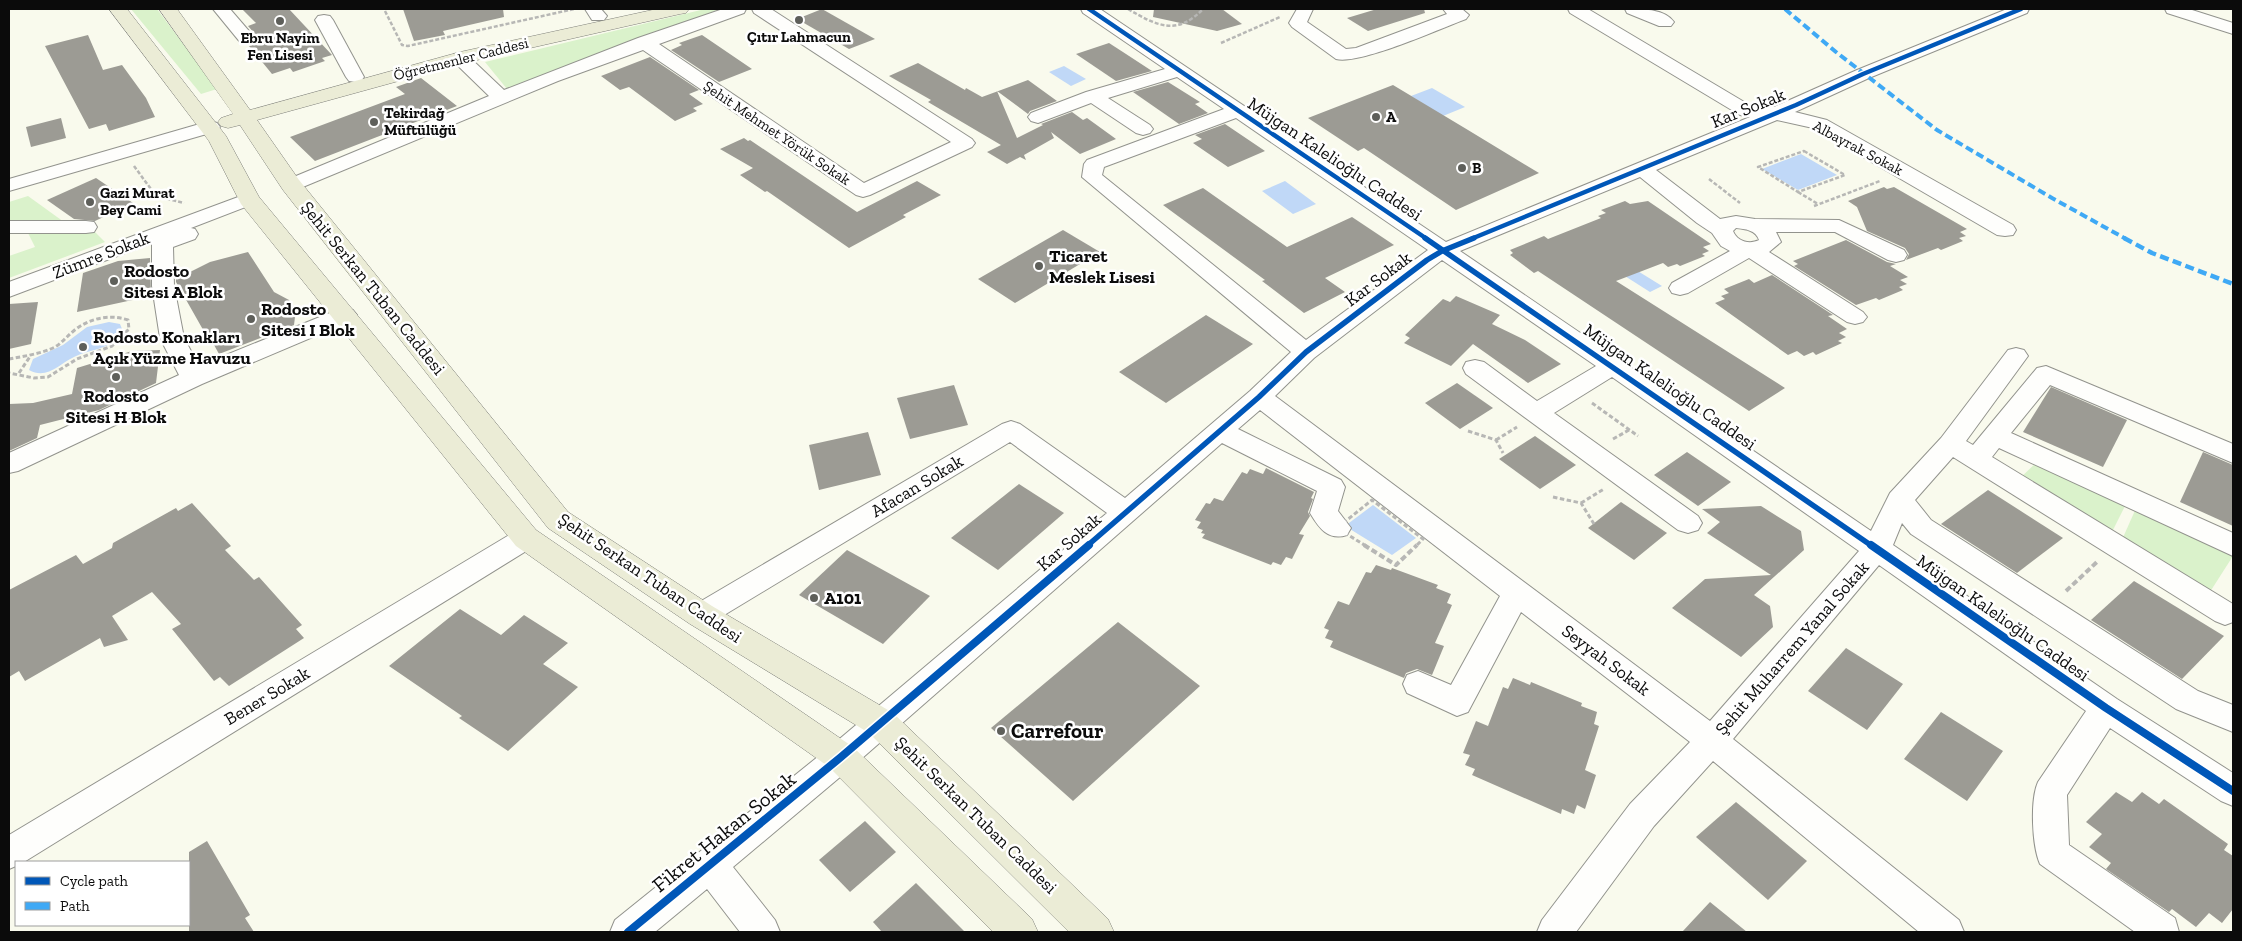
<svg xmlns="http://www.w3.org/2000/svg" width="2242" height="941" viewBox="0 0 2242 941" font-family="'Zilla Slab',serif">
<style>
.green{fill:#daf2cb}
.water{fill:#c0d8f7}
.building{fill:#9c9b94}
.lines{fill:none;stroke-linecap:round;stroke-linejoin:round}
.minor-casing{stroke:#92938d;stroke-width:2}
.major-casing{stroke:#7f807a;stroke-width:1}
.path-far2{stroke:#b7b7b5;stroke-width:2.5;stroke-dasharray:4 2;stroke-linecap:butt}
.path-far1{stroke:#b7b7b5;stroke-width:3;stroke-dasharray:4.5 2.5;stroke-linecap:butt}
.path{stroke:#b7b7b5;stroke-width:4;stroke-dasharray:6 3;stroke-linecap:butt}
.minor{fill:#fefefc;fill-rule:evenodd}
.major{fill:#ebecd6;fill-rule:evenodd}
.quiet-far1{stroke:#3fa9f5;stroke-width:4;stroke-dasharray:8 4;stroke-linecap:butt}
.quiet{stroke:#3fa9f5;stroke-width:4.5;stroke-dasharray:9 4.5;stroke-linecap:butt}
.cycleway-far2-casing{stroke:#fff;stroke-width:7}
.cycleway-far1-casing{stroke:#fff;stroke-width:9}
.cycleway-casing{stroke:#fff;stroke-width:11}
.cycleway-far2{stroke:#0057b8;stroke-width:4.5}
.cycleway-far1{stroke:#0057b8;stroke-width:5.5}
.cycleway{stroke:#0057b8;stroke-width:8}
.poi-dot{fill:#5e5f5a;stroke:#fff;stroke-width:2}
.labels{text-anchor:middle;stroke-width:5;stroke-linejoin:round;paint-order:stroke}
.far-poi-label{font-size:15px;font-weight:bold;fill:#0b0b0b;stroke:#fff;text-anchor:start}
.far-street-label{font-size:15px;fill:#0b0b0b;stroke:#fff}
.street-label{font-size:18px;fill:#0b0b0b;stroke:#fff}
.poi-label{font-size:18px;font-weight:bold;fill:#0b0b0b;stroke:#fff;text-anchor:start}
.near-poi-label{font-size:21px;font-weight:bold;fill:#0b0b0b;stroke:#fff;text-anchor:start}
.near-street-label{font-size:21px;fill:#0b0b0b;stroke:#fff}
</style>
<rect width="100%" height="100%" fill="#f9faed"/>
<!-- green -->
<g class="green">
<polygon points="131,9 157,9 217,89 201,94"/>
<polygon points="705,9 720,9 507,89 485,62"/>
<polygon points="28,196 64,222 9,222 9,202"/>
<polygon points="26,229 93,230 105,242 9,278 9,256 35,247"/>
<polygon points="2038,461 2127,502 2110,536 2018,480"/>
<polygon points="2137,506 2228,548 2233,556 2208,595 2121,542"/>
</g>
<!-- water -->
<g class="water">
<polygon points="1064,66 1086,79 1071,86 1049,72"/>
<polygon points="1432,88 1465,107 1443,116 1411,96"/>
<polygon points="1801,154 1837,175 1798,190 1762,169"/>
<polygon points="1285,181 1316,204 1293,214 1262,191"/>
<polygon points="1628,265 1662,286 1650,292 1617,271"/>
<path d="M109 322 120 324 122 329C115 350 92 348 74 357 59 364 47 380 29 370L33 359 63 345 87 327Z"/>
<polygon points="1373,505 1416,538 1392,555 1345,526"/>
</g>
<!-- building -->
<g class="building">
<polygon points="242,9 289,9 332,55 322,58 325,61 293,72 290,68 272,74 249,46 262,42 248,26 256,23"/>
<polygon points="403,9 503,9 504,17 443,31 445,35 414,41"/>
<polygon points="822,9 875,39 849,49 797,19"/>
<polygon points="1154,9 1222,9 1242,24 1217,31 1153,17"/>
<polygon points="1377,9 1424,9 1425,13 1368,31 1347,18"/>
<polygon points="88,35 103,70 122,65 146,98 155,117 109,131 106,124 89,129 45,46"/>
<polygon points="702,35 752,69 719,82 671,50 682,45 679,43"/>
<polygon points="1109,43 1126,54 1152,71 1116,81 1076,54"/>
<polygon points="650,57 699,90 689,94 703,104 693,108 697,111 675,121 629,87 620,90 601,76"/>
<polygon points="918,63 965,90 966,88 982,97 1028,80 1057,101 1030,111 1028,114 997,91 1017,138 1043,125 1041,124 1072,112 1083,120 1087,118 1116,139 1080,154 1051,132 1054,138 1024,155 1026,160 1020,157 1007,164 987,152 1001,145 928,102 931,100 889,76"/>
<polygon points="421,78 457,106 315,161 290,137 405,94 396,87"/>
<polygon points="1168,82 1200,102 1195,104 1208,113 1179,124 1133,92"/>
<polygon points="1393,85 1468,130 1539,173 1456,210 1364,148 1358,151 1308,118"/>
<polygon points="61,118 66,138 31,147 26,127"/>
<polygon points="1225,124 1265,151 1228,167 1193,143 1202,139 1195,135"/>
<polygon points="744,138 748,141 750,140 857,212 917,181 941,195 903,215 906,217 849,248 767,191 765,192 740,175 753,168 720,149"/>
<polygon points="96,178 133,203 95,221 74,219 47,200"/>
<polygon points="1884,187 1887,189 1894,187 1967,229 1960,232 1966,236 1959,238 1963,241 1941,250 1938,248 1906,260 1909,254 1905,248 1867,231 1857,207 1848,201"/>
<polygon points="1203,188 1287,247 1352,217 1394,245 1325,278 1345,292 1304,313 1262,281 1265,280 1163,205"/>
<polygon points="1625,201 1630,204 1648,201 1711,244 1703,247 1709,251 1702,254 1705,256 1680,266 1677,264 1668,267 1663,263 1616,281 1785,388 1749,411 1538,271 1534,273 1510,255 1513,253 1510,250 1544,236 1548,239 1601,218 1598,216 1606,213 1601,210"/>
<polygon points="1063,230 1100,252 1015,303 978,279"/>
<polygon points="1846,240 1887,262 1896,264 1890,266 1908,277 1900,280 1907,284 1899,287 1903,290 1879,300 1876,298 1856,305 1794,266 1798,264 1793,261"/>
<polygon points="248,252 274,292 289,300 296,309 294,325 219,354 208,334 206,335 176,282 176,279 210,262"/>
<polygon points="150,258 151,296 77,312 83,273 118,261"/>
<polygon points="1772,275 1833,315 1828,316 1847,329 1839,333 1846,337 1838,341 1842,343 1816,355 1813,352 1804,356 1797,351 1788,355 1715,303 1725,299 1721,296 1729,293 1724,289 1749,279 1754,283"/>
<polygon points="1456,296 1500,315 1492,324 1525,340 1561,364 1528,383 1473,344 1451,366 1404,343 1410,338 1405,335 1443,299 1450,302"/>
<polygon points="38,302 31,344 9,349 9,304"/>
<polygon points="1206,315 1253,344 1166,403 1119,372"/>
<polygon points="160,350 156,383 99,410 40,425 37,438 9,451 9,404 33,403 72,394 77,368 132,351"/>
<polygon points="1457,383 1493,408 1460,429 1425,403"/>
<polygon points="954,385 968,425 910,439 897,398"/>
<polygon points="2051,387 2127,420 2103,467 2023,432"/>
<polygon points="868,432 881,475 819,490 809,445"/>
<polygon points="1535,436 1576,465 1540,489 1499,459"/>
<polygon points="1687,452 1731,482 1698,506 1654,475"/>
<polygon points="2203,452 2233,465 2233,526 2180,502"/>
<polygon points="1266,468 1314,492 1311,498 1313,499 1308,512 1310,516 1299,534 1304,535 1292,559 1286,557 1281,565 1273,562 1271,565 1202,538 1205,534 1201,533 1203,530 1197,528 1201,522 1195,520 1206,503 1210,504 1214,498 1223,501 1242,472 1247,474 1250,469 1263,474"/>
<polygon points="1019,484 1064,513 998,570 951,538"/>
<polygon points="1988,490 2063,538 2017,573 1941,524"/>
<polygon points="1621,502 1667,533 1634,560 1588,528"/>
<polygon points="192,503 231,546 225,550 254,580 259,577 302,625 296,629 304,638 229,686 220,677 214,681 172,629 181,624 152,592 112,616 128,640 104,647 100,638 25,681 19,671 9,677 9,590 76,555 83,564 112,548 113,543 176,508 178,511"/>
<polygon points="1761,506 1801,531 1804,550 1754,595 1770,606 1773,627 1741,657 1672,608 1705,579 1771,575 1707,533 1720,522 1702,509"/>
<polygon points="847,550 930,596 883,644 799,595"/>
<polygon points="1376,565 1391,570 1392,568 1438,585 1436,588 1451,594 1447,603 1452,605 1435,643 1444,646 1432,675 1417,669 1406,673 1404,678 1330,647 1333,641 1325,638 1329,630 1324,628 1338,601 1349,605 1366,572 1371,573"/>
<polygon points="2134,581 2224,636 2182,679 2091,620"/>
<polygon points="460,609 501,635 524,615 568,643 543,664 578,687 508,751 459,718 462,716 389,666"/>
<polygon points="1118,622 1200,686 1073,801 991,728"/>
<polygon points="1846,648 1903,684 1867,730 1808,691"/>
<polygon points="1513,678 1530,685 1531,682 1582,703 1581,706 1597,712 1594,724 1599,726 1585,770 1596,775 1585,809 1577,805 1574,814 1562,809 1561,814 1472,775 1475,769 1465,765 1470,755 1463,753 1476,721 1488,726 1503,687 1508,689"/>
<polygon points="1941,712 2003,751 1967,801 1904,759"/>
<polygon points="2116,792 2132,802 2142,792 2159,804 2164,799 2228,844 2224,850 2233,856 2233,909 2222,923 2209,913 2196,927 2172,909 2169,912 2106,869 2111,863 2089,847 2102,834 2086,822"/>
<polygon points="1736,802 1807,861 1768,900 1696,837"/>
<polygon points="865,821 896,852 850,892 819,860"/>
<polygon points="207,841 250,915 245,918 254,932 189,932 189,852"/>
<polygon points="916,883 965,932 882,932 873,922"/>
<polygon points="1710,902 1747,932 1682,932"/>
</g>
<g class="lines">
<defs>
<g id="minor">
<polygon points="213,9 230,9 255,38 252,42 240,42"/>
<polygon points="585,9 601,9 607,16 604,20 592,20"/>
<polygon points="723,9 746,9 744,13 659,44 864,183 951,142 754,13 752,9 771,9 972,139 975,143 972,147 870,195 863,197 856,195 643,50 558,81 298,189 291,191 284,189 281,185 284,181 489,96 454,62 451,58 454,54 460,53 466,54 504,90 638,38"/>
<path d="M1081 9H1100L1446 242 1750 117 1740 115 1570 13 1568 9H1588L1751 106 1774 107 1857 70 2007 9H2029L2027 13 1869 78 1795 112 1827 120 2013 225 2016 230 2013 235 2005 236 1997 235 1813 128 1777 120 1656 170 1720 219 1736 216 1755 219 1839 220 1904 250 1907 255 1904 260 1896 262 1888 260 1835 232H1776L1781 242 1769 252 1863 312 1867 317 1863 322 1855 324 1847 322 1749 258 1688 293 1680 295 1672 293 1669 288 1672 283 1730 251 1721 246 1712 233 1697 223 1640 177 1460 251 1871 531 1890 493 1941 438 2008 350 2016 348 2024 350 2028 356 1966 441 1973 445 2037 368 2046 366 2233 444V463L2050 385 2011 433 2233 533V556L1999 448 1992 457 2233 604V622L2225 625 2215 621 1953 457 1915 500 1931 520 2198 691 2233 705V732L2176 709 1911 534 1902 523 1893 545 2117 699 2233 773V806L2221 801 2110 728 2067 795 2069 845 2175 918 2179 932H2135L2040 864C2032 846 2030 800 2038 782L2086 711 1879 565 1733 739 1959 920 1964 932H1919L1713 761 1654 826 1576 932H1537L1542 920 1630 804 1690 742 1521 612 1468 712 1457 716 1407 693 1403 684 1407 675 1418 671 1451 685 1500 596 1260 410 1238 429 1341 480 1345 487 1338 511 1351 528 1347 535C1328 541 1319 528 1310 513L1317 491 1222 443 852 767 733 867 775 920 780 932H740L707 889 655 932H610L615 920 830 747 1107 513 1010 442 711 623 701 627 691 623 686 615 691 607 1002 424 1011 421 1020 424 1125 498 1250 391 1291 352 1082 177 1084 164 1087 160 1224 109 1177 77 1108 98 1150 125 1153 129 1150 133 1143 135 1136 133 1091 103 1038 123 1031 121 1028 117 1031 113 1086 92 1165 69 1083 13ZM1236 118 1428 250 1306 340 1102 175 1104 167ZM1736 228C1745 229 1756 230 1759 240 1749 245 1737 241 1733 231ZM1442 260 1596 366 1537 401 1484 362 1475 360 1466 362 1463 368 1466 374 1678 530 1688 533 1698 530 1702 523 1698 516 1554 413 1612 377 1859 551 1710 721 1275 396 1314 358Z"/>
<path d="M1297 9H1313L1307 22 1346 49 1356 48 1447 14 1443 9H1462L1469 15 1466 19C1439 29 1360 65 1336 59L1292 27 1289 23Z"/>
<path d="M1625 9C1640 9 1664 8 1674 22L1671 26H1659L1627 13Z"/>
<polygon points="2165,9 2189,9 2233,23 2233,34 2167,13"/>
<polygon points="324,15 330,16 333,20 364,77 361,81 355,82 349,81 346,77 315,20 318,16"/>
<polygon points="210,121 217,123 220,127 217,131 9,191 9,179"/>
<polygon points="249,193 256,195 259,199 256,203 191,228 195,229 198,234 195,239 173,247 174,286 184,338 199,366 337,310 345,308 353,310 357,315 353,320 202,384 18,471 9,473 9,453 179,375 160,338 152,286 152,243 9,297 9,282"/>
<polygon points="9,221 86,221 94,222 97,227 94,232 86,233 9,233"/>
<polygon points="526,528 536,531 540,538 536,545 24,862 16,862 16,866 9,869 9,835 516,531"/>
</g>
<g id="major">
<polygon points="109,9 127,9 226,136 259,197 536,530 853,747 1032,919 1038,932 993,932 829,767 516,546 241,204 209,141"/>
<polygon points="159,9 177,9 250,110 460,52 657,9 689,9 686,13 680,14 464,63 257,120 299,180 568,512 712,606 893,713 1108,919 1114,932 1069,932 869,733 690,624 548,528 283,190 240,125 228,128 221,126 218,122 221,118 233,114"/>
</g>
</defs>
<!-- minor casing -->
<use href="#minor" class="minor-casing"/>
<!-- major casing -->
<use href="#major" class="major-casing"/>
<!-- path-far2 -->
<g class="path-far2">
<path d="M1128 9C1157 26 1177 36 1203 9"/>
<polyline points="385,11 402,45 408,46 574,9"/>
<polyline points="1221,43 1280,17"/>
<polygon points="1804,151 1845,175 1798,192 1758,167"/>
<polyline points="134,166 156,196 184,203"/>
<polyline points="1709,179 1740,203"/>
<polyline points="1798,192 1818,204"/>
<polyline points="1814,206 1880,181"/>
</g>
<!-- path-far1 -->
<g class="path-far1">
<path d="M9 359C24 356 41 354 55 347 63 342 68 335 76 329 91 318 110 314 128 320L129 329 112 346 77 359 48 377 34 378 9 373"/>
<polyline points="19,373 31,355"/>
<polyline points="1592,403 1638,436"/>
<polyline points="1468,431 1496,440 1503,453"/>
<polyline points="1613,439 1629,430"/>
<polyline points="1496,440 1517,427"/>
<polyline points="1553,497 1581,503 1594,524"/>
<polyline points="1581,503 1604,489"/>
<polyline points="1366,546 1337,528 1372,500 1423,539 1416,546"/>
</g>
<!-- path -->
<g class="path">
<polyline points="1364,545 1396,565 1417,545"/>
<polyline points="2066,591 2098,561"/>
</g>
<!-- minor -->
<use href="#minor" class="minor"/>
<!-- major -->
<use href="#major" class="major"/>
<!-- quiet-far1 -->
<polyline class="quiet-far1" points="1785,9 1836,52 1937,130 2052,198 2126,239"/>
<!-- quiet -->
<polyline class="quiet" points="2124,238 2152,253 2233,284"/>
<defs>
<g id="cycleway-far2">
<polyline points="1089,9 1427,239"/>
<polyline points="1471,239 1796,105 1863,74 2021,9"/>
</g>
<g id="cycleway-far1">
<polyline points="1425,238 1872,546"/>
<polyline points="1087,546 1259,397 1306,352 1427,260 1442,251 1474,238"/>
</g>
<g id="cycleway">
<polyline points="1871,545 2106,708 2233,791"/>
<polyline points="628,932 841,757 1089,545"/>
</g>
</defs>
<!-- cycleway-far2 casing -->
<use href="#cycleway-far2" class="cycleway-far2-casing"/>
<!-- cycleway-far1 casing -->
<use href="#cycleway-far1" class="cycleway-far1-casing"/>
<!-- cycleway casing -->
<use href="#cycleway" class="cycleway-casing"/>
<!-- cycleway-far2 -->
<use href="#cycleway-far2" class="cycleway-far2"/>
<!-- cycleway-far1 -->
<use href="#cycleway-far1" class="cycleway-far1"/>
<!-- cycleway -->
<use href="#cycleway" class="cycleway"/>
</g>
<!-- markers -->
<g class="poi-dot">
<circle cx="799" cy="20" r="5"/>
<circle cx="280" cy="21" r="5"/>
<circle cx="1376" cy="117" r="5"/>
<circle cx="374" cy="122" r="5"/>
<circle cx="1462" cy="168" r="5"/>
<circle cx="90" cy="202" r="5"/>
<circle cx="1039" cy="266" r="5"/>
<circle cx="114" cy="281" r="5"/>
<circle cx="251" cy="319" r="5"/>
<circle cx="83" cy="347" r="5"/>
<circle cx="116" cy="377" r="5"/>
<circle cx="814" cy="598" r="5"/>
<circle cx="1001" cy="731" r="5"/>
</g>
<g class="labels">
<!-- far-poi labels -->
<g class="far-poi-label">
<text x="799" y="42" text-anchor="middle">Çıtır Lahmacun</text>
<text x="280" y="43" text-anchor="middle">Ebru Nayim<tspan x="280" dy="17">Fen Lisesi</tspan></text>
<text x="384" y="118">Tekirdağ<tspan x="384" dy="17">Müftülüğü</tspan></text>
<text x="1386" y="122">A</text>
<text x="1472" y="173">B</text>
<text x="100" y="198">Gazi Murat<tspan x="100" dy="17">Bey Cami</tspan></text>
</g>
<!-- far-street labels -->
<g class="far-street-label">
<text transform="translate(461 59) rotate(-14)" y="5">Öğretmenler Caddesi</text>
<text transform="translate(777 133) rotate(34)" y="5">Şehit Mehmet Yörük Sokak</text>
<text transform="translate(1858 148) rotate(28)" y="5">Albayrak Sokak</text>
</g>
<!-- street labels -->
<g class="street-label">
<text transform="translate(1748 108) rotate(-22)" y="6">Kar Sokak</text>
<text transform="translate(1335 159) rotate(34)" y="6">Müjgan Kalelioğlu Caddesi</text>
<text transform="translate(101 255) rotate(-21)" y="6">Zümre Sokak</text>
<text transform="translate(1378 279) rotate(-37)" y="6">Kar Sokak</text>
<text transform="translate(373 288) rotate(51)" y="6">Şehit Serkan Tuban Caddesi</text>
<text transform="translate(1670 387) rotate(35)" y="6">Müjgan Kalelioğlu Caddesi</text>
<text transform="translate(917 486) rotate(-31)" y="6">Afacan Sokak</text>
<text transform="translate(1069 542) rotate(-41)" y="6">Kar Sokak</text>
<text transform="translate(650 578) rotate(34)" y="6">Şehit Serkan Tuban Caddesi</text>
<text transform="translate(2003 618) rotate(35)" y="6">Müjgan Kalelioğlu Caddesi</text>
<text transform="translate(1792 648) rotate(-49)" y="6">Şehit Muharrem Yanal Sokak</text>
<text transform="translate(1606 660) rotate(37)" y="6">Seyyah Sokak</text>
<text transform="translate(267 696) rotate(-31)" y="6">Bener Sokak</text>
<text transform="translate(976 815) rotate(44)" y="6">Şehit Serkan Tuban Caddesi</text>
</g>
<!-- poi labels -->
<g class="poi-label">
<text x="1049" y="262">Ticaret<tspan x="1049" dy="21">Meslek Lisesi</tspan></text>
<text x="124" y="277">Rodosto<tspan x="124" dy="21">Sitesi A Blok</tspan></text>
<text x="261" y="315">Rodosto<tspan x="261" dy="21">Sitesi I Blok</tspan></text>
<text x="93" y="343">Rodosto Konakları<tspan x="93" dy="21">Açık Yüzme Havuzu</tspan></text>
<text x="116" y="402" text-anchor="middle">Rodosto<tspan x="116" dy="21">Sitesi H Blok</tspan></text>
<text x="824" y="604">A101</text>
</g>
<!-- near-poi labels -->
<g class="near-poi-label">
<text x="1011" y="738">Carrefour</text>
</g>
<!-- near-street labels -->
<g class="near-street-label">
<text transform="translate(724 832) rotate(-39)" y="7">Fikret Hakan Sokak</text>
</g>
</g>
<!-- border -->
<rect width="2242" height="941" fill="none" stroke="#0b0b0b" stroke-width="20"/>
<!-- legend -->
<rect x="15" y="861" width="175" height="65" fill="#ffffff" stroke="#9d9d9d"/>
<rect x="25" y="877" width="25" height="8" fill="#0057b8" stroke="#9d9d9d"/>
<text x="60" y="886" font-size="15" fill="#0b0b0b">Cycle path</text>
<rect x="25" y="902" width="25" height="8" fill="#3fa9f5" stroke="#9d9d9d"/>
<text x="60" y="911" font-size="15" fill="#0b0b0b">Path</text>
</svg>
